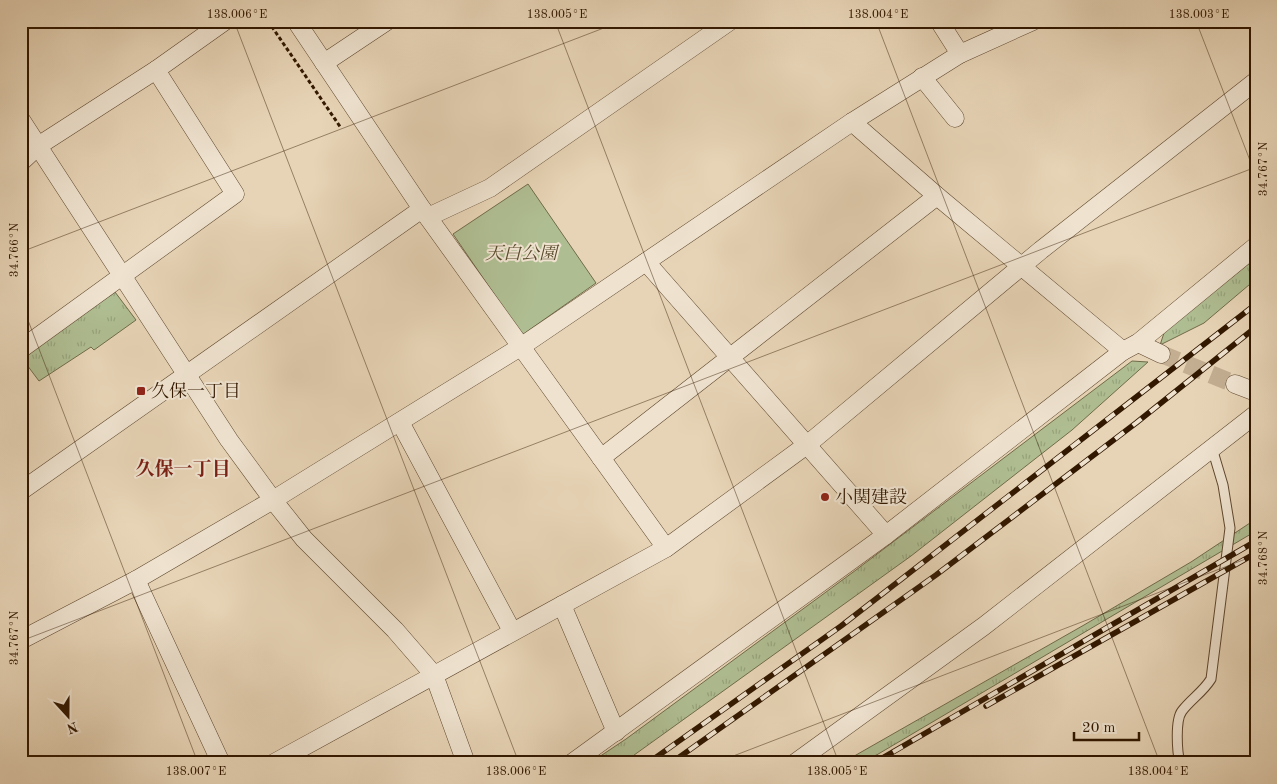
<svg xmlns="http://www.w3.org/2000/svg" width="1277" height="784" viewBox="0 0 1277 784" font-family="'Old Standard TT','Noto Serif JP',serif">
<style>
.grass{fill:url(#grass-tufts);stroke:#706b49}
.park{fill:#afbe92;stroke:#706b49}
.lines{fill:none;stroke-linecap:round;stroke-linejoin:round}
.street-tunnel{stroke:#c3ae92;stroke-width:18;stroke-dasharray:18 9;stroke-linecap:butt}
.lane-casing{stroke:#5f472e;stroke-width:11}
.street-casing{stroke:#5f472e;stroke-width:19}
.path{stroke:#321800;stroke-width:3;stroke-dasharray:4 2.5;stroke-linecap:butt}
.lane{stroke:#efe3d0;stroke-width:9}
.street{stroke:#efe3d0;stroke-width:18}
.rail-casing{stroke:#321800;stroke-width:5.5}
.rail{stroke:#efe3d0;stroke-width:4;stroke-dasharray:11;stroke-linecap:butt}
.ticks{fill:none;stroke:#321800;stroke-width:1;stroke-opacity:0.45}
.poi-dot{fill:#8f2418;stroke:#efe3d0;stroke-width:2}
.labels{text-anchor:middle;stroke-width:4;stroke-linejoin:round;paint-order:stroke}
.park-label{font-size:18px;font-style:italic;fill:#584a2c;stroke:#efe3d0}
.poi-label{font-size:18px;fill:#321800;stroke:#efe3d0;text-anchor:start}
.neighbourhood-label{font-size:19px;font-weight:bold;fill:#7a1f14;stroke:#efe3d0}
.neatline{fill:none;stroke:#321800;stroke-width:2}
.ticks-label{font-size:12px;text-anchor:middle;fill:#321800}
</style>
<defs>
<pattern id="grass-tufts" width="24" height="20" patternUnits="userSpaceOnUse" patternTransform="scale(1.25)"><rect width="24" height="20" fill="#afbe92"/><path d="M3 7l-1-3M5 7V3M7 7l1-3M15 17l-1-3M17 17v-4M19 17l1-3" fill="none" stroke="#97a37c"/></pattern>
</defs>
<rect width="100%" height="100%" fill="#e7d4b6"/>
<filter id="stains"><feTurbulence type="fractalNoise" baseFrequency=".004" numOctaves="4"/><feColorMatrix values="0 0 0 0 .2 0 0 0 0 .09 0 0 0 0 .02 0 0 0 .5 -.17"/></filter>
<radialGradient id="worn" r=".72"><stop offset=".6" stop-color="#630" stop-opacity="0"/><stop offset="1" stop-color="#630" stop-opacity=".3"/></radialGradient>
<!-- grass -->
<g class="grass">
<polygon points="1256,258 1256,279 1204,323 1160,345 1165,330"/>
<polygon points="115,292 136,320 94,350 91,347 39,381 21,357"/>
<polygon points="1132,361 1148,362 1072,430 911,556 623,763 590,763 626,739 856,570"/>
<polygon points="1256,519 1256,531 863,763 842,763 1084,625 1191,562"/>
</g>
<!-- park -->
<polygon class="park" points="528,184 596,283 522,335 453,234"/>
<g class="lines">
<!-- street-tunnel -->
<polyline class="street-tunnel" points="1161,354 1235,384"/>
<defs>
<path id="lane" d="M1180 763C1177 752 1175 720 1182 711 1191 699 1203 692 1211 679L1230 528 1223 485 1212 448"/>
<g id="street">
<polyline points="296,21 422,209 666,548"/>
<polyline points="939,21 960,54"/>
<polyline points="324,63 387,21"/>
<polyline points="922,77 955,118"/>
<polyline points="21,120 229,440 273,500 304,539 395,630 434,675 466,763"/>
<polyline points="852,122 937,196 1123,351"/>
<polyline points="21,162 38,146 156,70 225,21"/>
<polyline points="428,217 490,188 730,21"/>
<polyline points="646,262 886,535"/>
<polyline points="1138,343 1161,354"/>
<polyline points="21,349 235,194 156,70"/>
<polyline points="1235,384 1256,392"/>
<polyline points="400,422 512,631"/>
<polyline points="601,458 937,196"/>
<polyline points="21,491 422,209"/>
<polyline points="136,580 221,763"/>
<polyline points="562,605 616,732"/>
<polyline points="21,640 136,580 273,500 522,346 852,122 960,54 1033,21"/>
<polyline points="274,763 666,548 808,444 1041,250 1256,81"/>
<polyline points="572,763 886,535 1123,351 1138,343 1256,246"/>
<polyline points="795,763 984,626 1256,414"/>
</g>
</defs>
<!-- lane casing -->
<use href="#lane" class="lane-casing"/>
<!-- street casing -->
<use href="#street" class="street-casing"/>
<!-- path -->
<polyline class="path" points="268,21 341,128"/>
<!-- lane -->
<use href="#lane" class="lane"/>
<!-- street -->
<use href="#street" class="street"/>
<defs>
<g id="rail">
<polyline points="986,706 1256,553"/>
<polyline points="648,763 841,626 1256,304"/>
<polyline points="671,763 936,575 1136,423 1256,327"/>
<polyline points="874,763 1256,541"/>
</g>
</defs>
<!-- rail casing -->
<use href="#rail" class="rail-casing"/>
<!-- rail -->
<use href="#rail" class="rail"/>
</g>
<!-- ticks -->
<path class="ticks" d="M234 21 519 763M555 21 839 763M876 21 1160 763M1196 21 1256 176M21 252 622 21M21 302 198 763M21 641 1256 167M715 763 1256 555"/>
<!-- markers -->
<g class="poi-dot">
<rect x="136" y="386" width="10" height="10" rx="2.5"/>
<circle cx="825" cy="497" r="5"/>
</g>
<g class="labels">
<!-- park labels -->
<g class="park-label">
<text x="521" y="259">天白公園</text>
</g>
<!-- poi labels -->
<g class="poi-label">
<text x="151" y="397">久保一丁目</text>
<text x="835" y="503">小関建設</text>
</g>
<!-- neighbourhood labels -->
<g class="neighbourhood-label">
<text x="183" y="475">久保一丁目</text>
</g>
</g>
<!-- margin -->
<rect width="1277" height="784" fill="none" stroke="#e7d4b6" stroke-width="55"/>
<!-- north arrow -->
<g transform="translate(68 716) rotate(159)" stroke="#efe3d0" stroke-width="4" paint-order="stroke">
<path d="M0-4L9 19L0 12L-9 19Z" fill="#321800"/>
<text y="-8" font-size="14" font-weight="bold" text-anchor="middle" fill="#321800">N</text>
</g>
<!-- scale -->
<path d="M1074 732v8h65v-8" fill="none" stroke="#321800" stroke-width="2.5"/>
<text x="1082" y="732" font-size="15" fill="#321800" stroke="#efe3d0" stroke-width="4" paint-order="stroke">20 m</text>
<rect x="28" y="28" width="1222" height="728" class="neatline"/>
<g class="ticks-label">
<text x="237" y="18">138.006°E</text>
<text x="557" y="18">138.005°E</text>
<text x="878" y="18">138.004°E</text>
<text x="1199" y="18">138.003°E</text>
<text transform="translate(1263 169) rotate(-90)" y="4">34.767°N</text>
<text transform="translate(14 250) rotate(-90)" y="4">34.766°N</text>
<text transform="translate(1263 558) rotate(-90)" y="4">34.768°N</text>
<text transform="translate(14 638) rotate(-90)" y="4">34.767°N</text>
<text x="196" y="775">138.007°E</text>
<text x="516" y="775">138.006°E</text>
<text x="837" y="775">138.005°E</text>
<text x="1158" y="775">138.004°E</text>
</g>
<rect width="100%" height="100%" filter="url(#stains)"/>
<rect width="100%" height="100%" fill="url(#worn)"/>
</svg>
